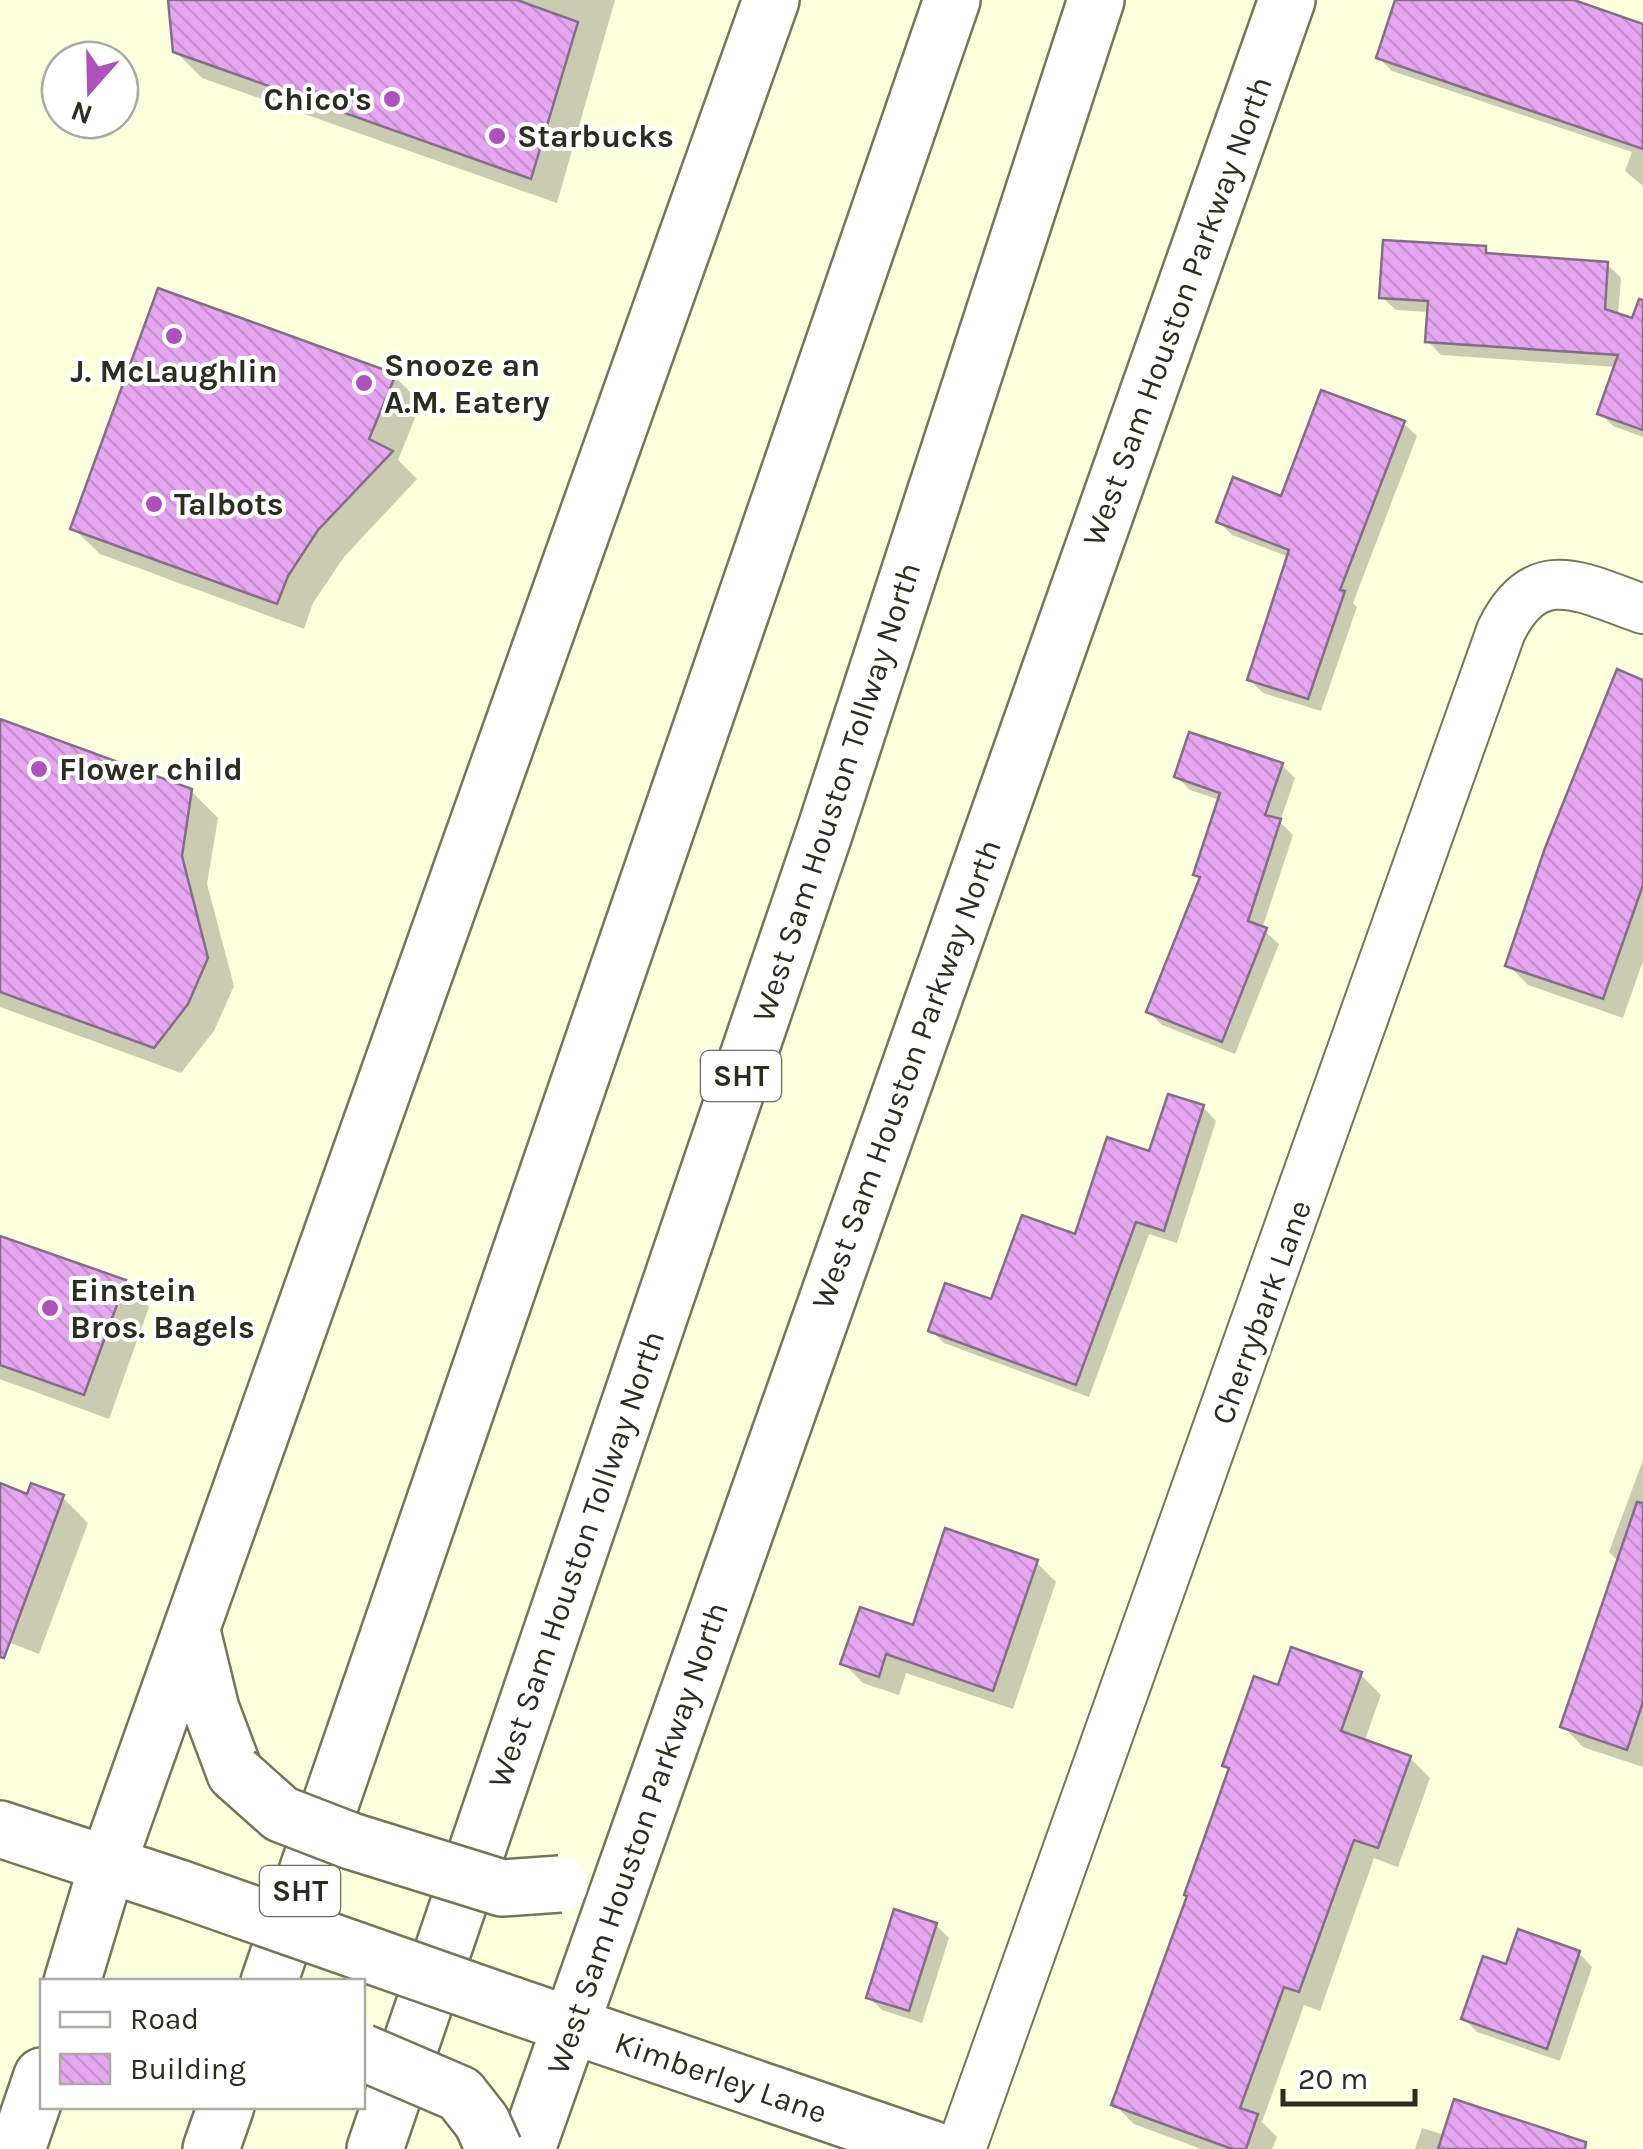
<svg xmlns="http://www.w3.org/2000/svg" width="1643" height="2149" viewBox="0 0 1643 2149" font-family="Karla,sans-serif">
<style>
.shadow{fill:#0003}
.building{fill:url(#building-back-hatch);stroke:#846e87;stroke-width:2.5}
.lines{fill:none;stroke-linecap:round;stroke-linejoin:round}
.minor-casing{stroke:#747657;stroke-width:52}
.tertiary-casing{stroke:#747657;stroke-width:60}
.secondary-casing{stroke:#747657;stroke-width:60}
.motorway-casing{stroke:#747657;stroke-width:60}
.minor{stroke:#fff;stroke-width:48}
.tertiary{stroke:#fff;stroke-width:55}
.secondary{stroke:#fff;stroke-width:55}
.motorway{stroke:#fff;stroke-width:55}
.tertiary-bridge-casing{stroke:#747657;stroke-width:60;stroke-linecap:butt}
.secondary-bridge-casing{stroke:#747657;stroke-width:60;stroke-linecap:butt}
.tertiary-bridge{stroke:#fff;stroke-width:55}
.secondary-bridge{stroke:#fff;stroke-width:55}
.poi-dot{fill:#ad51bc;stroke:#fff;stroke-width:4}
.labels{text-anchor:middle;stroke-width:8;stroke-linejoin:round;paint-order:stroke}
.shield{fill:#fff;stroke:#6b6c63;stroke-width:2.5}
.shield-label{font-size:30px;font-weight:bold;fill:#2c2d20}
.poi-label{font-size:32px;font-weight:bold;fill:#2c2d20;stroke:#fff;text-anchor:start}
.street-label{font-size:32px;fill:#2c2d20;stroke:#fff}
</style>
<defs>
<pattern id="building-back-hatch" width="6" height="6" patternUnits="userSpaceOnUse" patternTransform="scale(2.5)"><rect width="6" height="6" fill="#e7a6f1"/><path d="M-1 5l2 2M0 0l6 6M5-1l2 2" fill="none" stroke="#c68fce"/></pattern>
</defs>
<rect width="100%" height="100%" fill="#fcffdc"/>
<!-- shadow -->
<g class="shadow">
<polygon points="170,0 615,0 557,203 202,78 175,51"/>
<polygon points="1398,0 1553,0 1643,26 1643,186 1625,171 1632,152 1392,71 1379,58"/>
<polygon points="1485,249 1492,256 1607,264 1621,278 1618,316 1643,325 1643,437 1613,426 1600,413 1617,367 1441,355 1428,341 1429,312 1396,310 1382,297"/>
<polygon points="395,377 421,403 398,460 417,479 344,557 313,603 304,629 100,554 73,528"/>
<polygon points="1403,423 1417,436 1353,603 1357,607 1321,711 1263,693 1250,680 1289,557 1232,535 1219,522 1283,499"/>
<polygon points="1643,682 1643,961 1623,1018 1528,985 1508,965"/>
<polygon points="0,730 191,791 218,818 207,884 234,986 214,1031 181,1073 0,1007"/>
<polygon points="1282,765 1295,778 1280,822 1293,835 1262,929 1279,944 1235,1054 1162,1025 1149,1012 1202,880 1196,874 1220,800 1190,790 1177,777"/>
<polygon points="1203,1107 1216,1121 1177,1243 1149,1234 1089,1397 944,1343 931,1330 992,1302 1077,1237 1151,1154"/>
<polygon points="0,1238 124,1282 149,1307 109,1419 0,1379"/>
<polygon points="1643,1460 1643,1767 1583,1747 1563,1726 1619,1562 1609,1552"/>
<polygon points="0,1486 28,1497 63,1498 88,1523 39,1654 0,1639"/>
<polygon points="1036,1562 1056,1582 1013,1709 906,1673 899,1695 863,1683 843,1663"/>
<polygon points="1360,1674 1381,1695 1364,1742 1410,1758 1430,1778 1398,1867 1374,1858 1320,2011 1304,2005 1262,2122 1277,2137 1272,2149 1201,2149 1134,2124 1114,2104 1190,1897 1231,1770 1225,1765 1279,1688"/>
<polygon points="936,1925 949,1938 922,2023 882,2010 869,1997"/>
<polygon points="1579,1953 1592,1967 1560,2061 1477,2032 1464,2019 1508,1968"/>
<polygon points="1422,2128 1445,2135 1549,2149 1415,2149"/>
</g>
<!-- building -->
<g class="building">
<polygon points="168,0 517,0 578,22 531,179 173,52"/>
<polygon points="1395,0 1574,0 1643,24 1643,149 1376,58"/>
<polygon points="1383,240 1486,246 1486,253 1608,262 1605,309 1632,318 1639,299 1643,300 1643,430 1597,414 1618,355 1425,342 1428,301 1379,298"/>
<polygon points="158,288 396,374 369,439 393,451 318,530 288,576 277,604 70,529"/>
<polygon points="1321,390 1405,421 1340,590 1345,591 1308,699 1247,680 1289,550 1216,522 1233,477 1281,496"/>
<polygon points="1617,669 1643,680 1643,885 1603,999 1505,966 1545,848"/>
<polygon points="0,719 192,789 182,856 208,958 188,1004 154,1048 0,992"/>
<polygon points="1189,732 1283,763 1265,815 1281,819 1248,921 1267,928 1222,1042 1146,1012 1200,877 1193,875 1220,793 1174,777"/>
<polygon points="1168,1094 1204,1105 1164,1231 1136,1222 1076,1385 928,1331 945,1283 991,1299 1022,1215 1075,1234 1107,1137 1149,1151"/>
<polygon points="0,1236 126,1280 84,1395 0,1365"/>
<polygon points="0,1483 27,1494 31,1483 64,1495 4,1658 0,1657"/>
<polygon points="1637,1502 1643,1503 1643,1702 1627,1750 1560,1727"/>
<polygon points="945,1528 1038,1560 993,1691 886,1654 879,1677 840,1664 860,1607 913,1625"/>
<polygon points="1291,1647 1362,1672 1341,1731 1411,1756 1378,1848 1354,1840 1299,1992 1284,1987 1240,2108 1258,2114 1246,2149 1232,2149 1111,2105 1187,1896 1184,1895 1229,1768 1222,1766 1254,1676 1278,1685"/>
<polygon points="894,1909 937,1923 909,2011 866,1998"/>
<polygon points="1518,1929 1580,1951 1547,2049 1461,2019 1483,1956 1506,1964"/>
<polygon points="1454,2099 1586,2142 1585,2149 1438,2149"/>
</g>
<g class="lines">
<defs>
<path id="minor" d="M961 2149 1501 631C1537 558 1582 588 1643 609"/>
<g id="tertiary">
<polyline points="0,1829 179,1888"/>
<polyline points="512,2005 932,2149"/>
</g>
<g id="secondary">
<polyline points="192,1631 211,1709 235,1773"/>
<polyline points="72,1982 108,1863 771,0"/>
<polyline points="17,2149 42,2076"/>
<polyline points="527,2149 1287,0"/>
</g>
<g id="motorway">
<polyline points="269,1982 952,0"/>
<polyline points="211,2149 226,2106"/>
<polyline points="375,2149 825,831 1096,0"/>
</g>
</defs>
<!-- minor casing -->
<use href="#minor" class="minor-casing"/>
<!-- tertiary casing -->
<use href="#tertiary" class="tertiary-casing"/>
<!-- secondary casing -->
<use href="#secondary" class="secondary-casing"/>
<!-- motorway casing -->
<use href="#motorway" class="motorway-casing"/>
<!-- minor -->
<use href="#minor" class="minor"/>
<!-- tertiary -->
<use href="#tertiary" class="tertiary"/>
<!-- secondary -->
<use href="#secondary" class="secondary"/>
<!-- motorway -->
<use href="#motorway" class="motorway"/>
<defs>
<polyline id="tertiary-bridge" points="179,1888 512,2005"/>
<g id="secondary-bridge">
<polyline points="235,1773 281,1814 351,1841 502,1888 560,1884"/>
<polyline points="362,2052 460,2094 482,2122 494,2149"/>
</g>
</defs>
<!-- tertiary-bridge casing -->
<use href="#tertiary-bridge" class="tertiary-bridge-casing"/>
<!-- secondary-bridge casing -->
<use href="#secondary-bridge" class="secondary-bridge-casing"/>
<!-- tertiary-bridge -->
<use href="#tertiary-bridge" class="tertiary-bridge"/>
<!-- secondary-bridge -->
<use href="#secondary-bridge" class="secondary-bridge"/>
</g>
<!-- markers -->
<g class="poi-dot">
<circle cx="392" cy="99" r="10"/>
<circle cx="497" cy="136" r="10"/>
<circle cx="174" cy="336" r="10"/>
<circle cx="364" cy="383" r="10"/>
<circle cx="154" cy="504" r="10"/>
<circle cx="39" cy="769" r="10"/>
<circle cx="50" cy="1308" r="10"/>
</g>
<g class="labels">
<!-- shield labels -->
<g class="shield">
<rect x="701" y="1051" width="80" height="50" rx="8"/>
<rect x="260" y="1866" width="80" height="50" rx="8"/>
</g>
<g class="shield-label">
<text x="741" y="1086">SHT</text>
<text x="300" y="1901">SHT</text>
</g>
<!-- poi labels -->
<g class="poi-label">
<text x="372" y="110" text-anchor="end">Chico's</text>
<text x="517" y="147">Starbucks</text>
<text x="384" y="376">Snooze an<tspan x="384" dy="37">A.M. Eatery</tspan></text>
<text x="174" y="382" text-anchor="middle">J. McLaughlin</text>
<text x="174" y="515">Talbots</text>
<text x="59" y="780">Flower child</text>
<text x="70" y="1301">Einstein<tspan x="70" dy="37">Bros. Bagels</tspan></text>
</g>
<!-- street labels -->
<g class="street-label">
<text transform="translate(1177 311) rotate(-70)" y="11">West Sam Houston Parkway North</text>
<text transform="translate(836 792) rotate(-72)" y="11">West Sam Houston Tollway North</text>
<text transform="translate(906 1074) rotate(-70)" y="11">West Sam Houston Parkway North</text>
<text transform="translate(1261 1312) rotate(-70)" y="11">Cherrybark Lane</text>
<text transform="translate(576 1559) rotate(-71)" y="11">West Sam Houston Tollway North</text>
<text transform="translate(637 1838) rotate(-71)" y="11">West Sam Houston Parkway North</text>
<text transform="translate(721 2077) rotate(19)" y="11">Kimberley Lane</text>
</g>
</g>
<!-- legend -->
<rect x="40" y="1979" width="325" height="130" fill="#ffffff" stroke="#ababa6" stroke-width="2.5"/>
<rect x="60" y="2012" width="50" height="15" fill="#ffffff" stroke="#ababa6" stroke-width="2.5"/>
<text x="130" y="2029" font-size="30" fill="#2c2d20">Road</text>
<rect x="60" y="2054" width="50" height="30" fill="url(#building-back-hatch)" stroke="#ababa6" stroke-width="2.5"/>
<text x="130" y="2079" font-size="30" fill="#2c2d20">Building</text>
<!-- north arrow -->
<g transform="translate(90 90) rotate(200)"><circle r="48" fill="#ffffff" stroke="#ababa6" stroke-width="2.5"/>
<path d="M0-8L18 38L0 25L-18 38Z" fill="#ad51bc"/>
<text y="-15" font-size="28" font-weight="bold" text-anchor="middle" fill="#2c2d20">N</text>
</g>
<!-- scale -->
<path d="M1283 2089v15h132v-15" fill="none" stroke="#2c2d20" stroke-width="5"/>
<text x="1298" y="2089" font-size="30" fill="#2c2d20" stroke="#ffffff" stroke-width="8" paint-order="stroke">20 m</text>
</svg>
